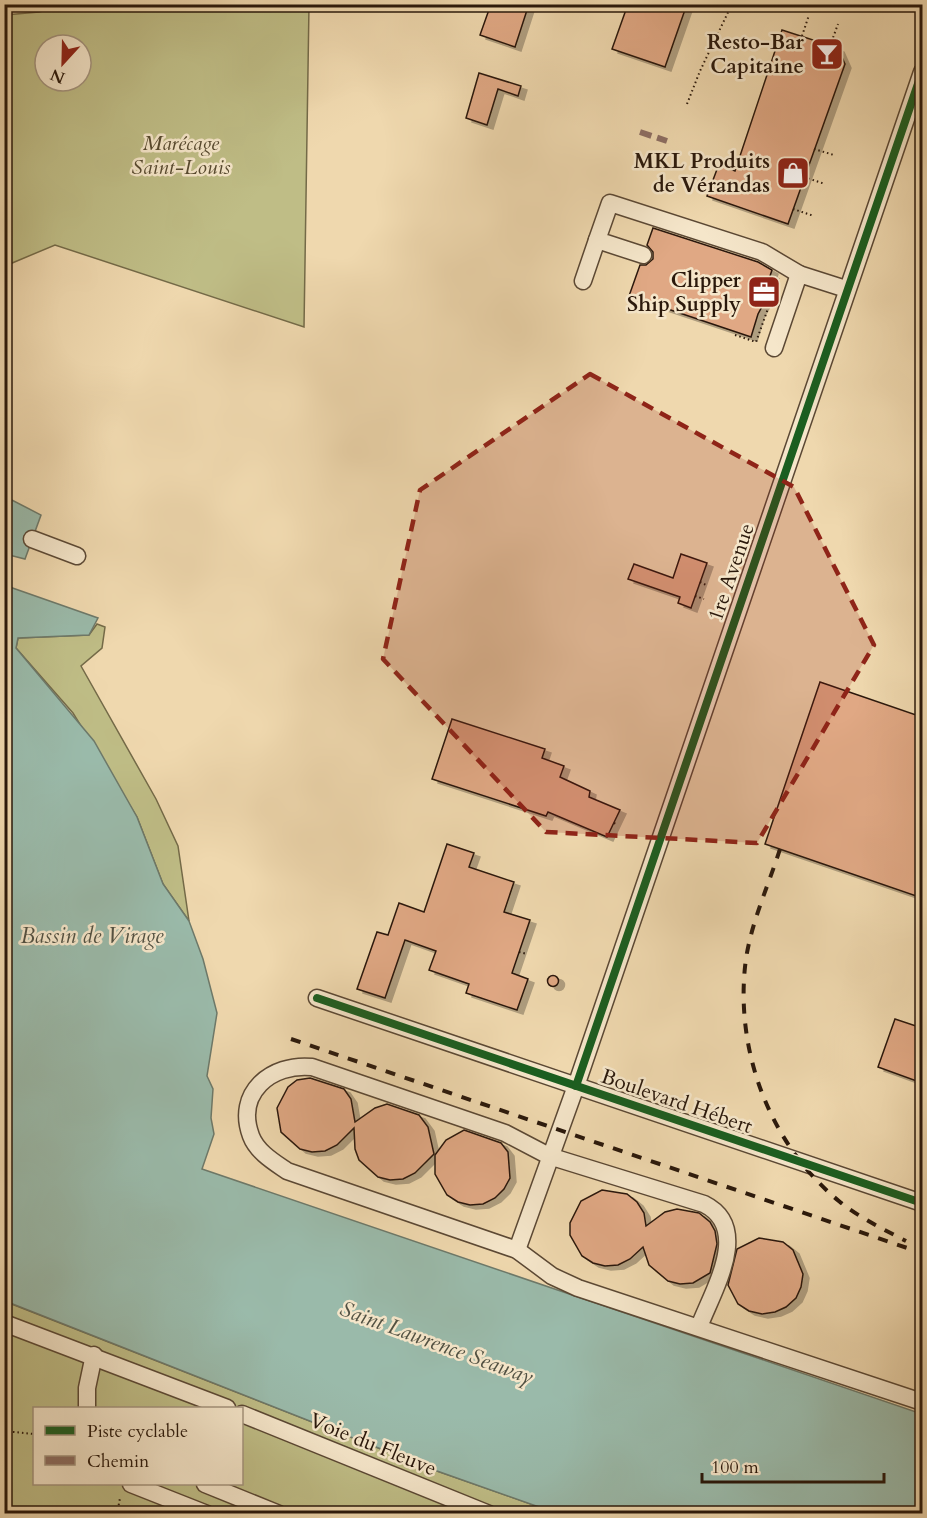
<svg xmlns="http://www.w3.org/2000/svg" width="927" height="1518" viewBox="0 0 927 1518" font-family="Cardo,serif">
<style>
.green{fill:#bfbd86;stroke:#746a48;stroke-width:1.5;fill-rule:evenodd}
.water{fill:#9abaaa;stroke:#6d796a;stroke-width:1.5}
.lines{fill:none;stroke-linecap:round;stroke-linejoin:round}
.stream{stroke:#6d796a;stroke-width:4}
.building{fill:#e0a884;stroke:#2a180b;stroke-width:1.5;filter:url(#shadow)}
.minor-casing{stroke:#5b4834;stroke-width:19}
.path{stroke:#2a180b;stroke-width:2;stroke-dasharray:1.5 3;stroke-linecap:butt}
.minor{stroke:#f5e6ca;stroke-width:16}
.rail{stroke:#2a180b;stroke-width:4;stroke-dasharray:10 10;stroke-linecap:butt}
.quiet{stroke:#8d6e63;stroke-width:6;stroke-dasharray:12 6;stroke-linecap:butt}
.cycleway-casing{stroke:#f5e6ca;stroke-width:11}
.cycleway{stroke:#1b5e20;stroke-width:8}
.marked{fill:#8f2418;fill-opacity:0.2;stroke:#8f2418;stroke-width:4.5;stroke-dasharray:12 8;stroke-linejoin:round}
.labels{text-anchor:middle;stroke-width:5;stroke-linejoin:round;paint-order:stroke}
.poi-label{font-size:21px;font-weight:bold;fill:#2a180b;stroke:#f5e6ca;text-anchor:end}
.park-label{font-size:21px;font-style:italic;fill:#574a30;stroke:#f5e6ca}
.street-label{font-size:21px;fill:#2a180b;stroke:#f5e6ca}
.water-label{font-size:22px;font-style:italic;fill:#515143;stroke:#f5e6ca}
</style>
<defs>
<filter id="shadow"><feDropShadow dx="6" dy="4" stdDeviation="0" flood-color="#0004"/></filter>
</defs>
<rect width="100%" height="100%" fill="#efd8ae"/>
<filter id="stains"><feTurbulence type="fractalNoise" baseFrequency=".00333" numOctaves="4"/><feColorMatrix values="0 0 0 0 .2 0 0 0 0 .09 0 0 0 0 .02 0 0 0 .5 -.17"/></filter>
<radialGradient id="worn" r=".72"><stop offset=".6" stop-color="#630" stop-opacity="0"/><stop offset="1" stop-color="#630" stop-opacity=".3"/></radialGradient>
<!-- green -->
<g class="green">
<path d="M66 5H309L304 327 55 245 5 266V15L39 12ZM45 45H81V81H45Z"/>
<polygon points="97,624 105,627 102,648 81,666 156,799 178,846 189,921 163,884 137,817 73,713 16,648 18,638 89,635"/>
<path d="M4 1301 437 1471 556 1513H5ZM34 1408H242V1484H34Z"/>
</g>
<!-- water -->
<g class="water">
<polygon points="4,496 41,515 25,559 5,554"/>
<polygon points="4,585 98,618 89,635 18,638 16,648 94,741 137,817 163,884 189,921 203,959 217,1013 207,1076 213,1089 211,1118 214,1134 202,1169 922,1414 922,1513 556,1513 437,1471 5,1301"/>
</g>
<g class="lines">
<!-- stream -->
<polyline class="stream" points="4,10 57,4"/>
</g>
<!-- building -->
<g class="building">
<polygon points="491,4 529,4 515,47 480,35"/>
<polygon points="628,4 687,4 665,67 612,49"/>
<polygon points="782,30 838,48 845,64 788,224 707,196 719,164 735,171"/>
<polygon points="479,73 521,86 518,96 498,89 487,125 466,118"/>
<polygon points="653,228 758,262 772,270 766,288 771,290 758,314 751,337 629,296 640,265 646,265 653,259 653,252 647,245"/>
<polygon points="681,554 707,563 691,608 678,603 680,597 628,579 634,564 673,578"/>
<polygon points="820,682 922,717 922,898 765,844"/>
<polygon points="452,719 545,749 542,758 564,766 560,777 590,791 589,797 620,810 607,837 548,812 546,816 432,779"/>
<polygon points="447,844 474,853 469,867 514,882 504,912 530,920 512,973 528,979 517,1010 466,993 469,984 429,970 436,951 405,940 385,998 357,989 377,932 388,935 399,903 424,912"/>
<circle cx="553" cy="981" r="5.5"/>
<polygon points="895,1019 922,1028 922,1083 878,1067"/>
<polygon points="310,1078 344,1089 351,1099 355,1122 375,1108 387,1104 419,1115 428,1127 434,1154 415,1173 403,1179 390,1180 378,1177 359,1160 355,1149 354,1128 337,1145 325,1151 312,1152 300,1149 281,1132 277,1108 288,1087 297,1080"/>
<polygon points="464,1130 501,1143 508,1152 510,1178 504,1189 495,1198 483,1204 470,1205 458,1202 447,1195 435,1174 435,1155 446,1140"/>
<polygon points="602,1190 627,1194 637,1202 644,1213 646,1226 665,1212 677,1209 699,1213 710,1222 715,1231 717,1244 710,1273 693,1283 680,1284 668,1281 649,1265 643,1247 630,1259 618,1265 605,1266 593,1263 582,1256 570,1235 570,1223 581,1201"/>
<polygon points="759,1238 783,1242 793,1250 803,1274 801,1287 796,1298 786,1307 775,1312 762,1314 749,1311 738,1304 728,1285 737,1249"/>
</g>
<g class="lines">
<defs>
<g id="minor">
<polyline points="643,255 597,240 610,203 762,252 799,274"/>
<polyline points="583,281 597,240"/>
<polyline points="774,348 799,274 846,289"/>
<polyline points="32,539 77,556"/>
<polyline points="317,998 922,1203"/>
<polyline points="517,1250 576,1086 922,72"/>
<polyline points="4,1323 227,1408"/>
<path d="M699 1327C713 1290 752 1228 704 1204L549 1156 505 1133 312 1067C271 1063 235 1093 251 1136 257 1152 274 1162 287 1171L517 1250 552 1276 578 1288 922 1402"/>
<polyline points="87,1408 87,1388 94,1355"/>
<polyline points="242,1414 489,1514"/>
<polyline points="131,1484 207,1514"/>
<polyline points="205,1484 279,1514"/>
</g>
</defs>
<!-- minor casing -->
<use href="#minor" class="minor-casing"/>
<!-- path -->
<g class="path">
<polyline points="802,36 809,15"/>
<polyline points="830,46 838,24"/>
<polyline points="687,104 700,71 732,4"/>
<polyline points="814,149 834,155"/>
<polyline points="804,177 825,184"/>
<polyline points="793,209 814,216"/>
<polyline points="735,335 756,342 779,278"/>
<polyline points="700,582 708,586"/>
<polyline points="695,596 704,599"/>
<polyline points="614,823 616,824"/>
<polyline points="519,952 527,954"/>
<polyline points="917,959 922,961"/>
<polyline points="4,1431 34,1434"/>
<polyline points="117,1514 120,1498"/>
</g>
<!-- minor -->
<use href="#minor" class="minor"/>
<!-- rail -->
<g class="rail">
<path d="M780 849C768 887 749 927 745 967 736 1054 771 1146 840 1202 860 1218 883 1229 906 1241"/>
<polyline points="291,1039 922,1253"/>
</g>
<!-- quiet -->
<polyline class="quiet" points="640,132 667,141"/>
<defs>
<g id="cycleway">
<polyline points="317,998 922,1203"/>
<polyline points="576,1086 922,72"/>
</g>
</defs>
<!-- cycleway casing -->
<use href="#cycleway" class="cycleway-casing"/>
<!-- cycleway -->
<use href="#cycleway" class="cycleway"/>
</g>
<!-- marked area -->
<path class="marked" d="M590 374 794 487 874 645 757 843 546 832 383 659 420 490Z"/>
<!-- icons -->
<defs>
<symbol id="bar-square" viewBox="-11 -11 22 22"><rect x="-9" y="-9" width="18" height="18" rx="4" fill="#8f2418" stroke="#f5e6ca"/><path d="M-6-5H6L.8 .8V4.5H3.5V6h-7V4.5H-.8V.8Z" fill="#fff"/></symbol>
<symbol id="shop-square" viewBox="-11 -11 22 22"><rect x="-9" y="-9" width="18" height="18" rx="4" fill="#8f2418" stroke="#f5e6ca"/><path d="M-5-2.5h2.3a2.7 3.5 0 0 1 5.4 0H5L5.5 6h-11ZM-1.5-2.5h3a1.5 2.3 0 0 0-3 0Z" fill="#fff"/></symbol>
<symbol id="office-square" viewBox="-11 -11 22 22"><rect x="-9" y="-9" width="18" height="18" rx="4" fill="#8f2418" stroke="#f5e6ca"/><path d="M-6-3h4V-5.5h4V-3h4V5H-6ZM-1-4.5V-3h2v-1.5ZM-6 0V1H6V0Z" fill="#fff"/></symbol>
</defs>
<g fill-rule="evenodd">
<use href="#bar-square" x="808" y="35" width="38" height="38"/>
<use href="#shop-square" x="774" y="154" width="38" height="38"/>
<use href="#office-square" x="745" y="273" width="38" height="38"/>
</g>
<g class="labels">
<!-- poi labels -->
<g class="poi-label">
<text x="804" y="49">Resto-Bar<tspan x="804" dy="24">Capitaine</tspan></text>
<text x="770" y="168">MKL Produits<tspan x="770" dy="24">de Vérandas</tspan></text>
<text x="741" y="287">Clipper<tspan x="741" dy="24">Ship Supply</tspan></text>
</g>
<!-- park labels -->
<g class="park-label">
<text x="181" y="150">Marécage<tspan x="181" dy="24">Saint-Louis</tspan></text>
</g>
<!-- street labels -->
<g class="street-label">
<text transform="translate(731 572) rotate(-71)" y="7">1re Avenue</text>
<text transform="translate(677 1101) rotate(19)" y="7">Boulevard Hébert</text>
<text transform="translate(373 1444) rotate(22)" y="7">Voie du Fleuve</text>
</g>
<!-- water labels -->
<g class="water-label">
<text x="92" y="943">Bassin de Virage</text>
<text transform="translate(437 1342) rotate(20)" y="8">Saint Lawrence Seaway</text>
</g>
</g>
<!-- margin -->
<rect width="927" height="1518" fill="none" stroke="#efd8ae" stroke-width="24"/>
<rect x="6" y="6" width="915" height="1506" fill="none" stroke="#2a180b" stroke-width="3"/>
<rect x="12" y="12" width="903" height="1494" fill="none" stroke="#2a180b" stroke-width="1.5"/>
<!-- legend -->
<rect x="33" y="1407" width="210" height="78" fill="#f5e6ca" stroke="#a4947e" stroke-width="1.5"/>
<rect x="45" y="1426" width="30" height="9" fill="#1b5e20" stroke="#a4947e" stroke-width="1.5"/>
<text x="87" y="1437" font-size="18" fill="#2a180b">Piste cyclable</text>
<rect x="45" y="1456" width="30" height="9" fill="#8d6e63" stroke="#a4947e" stroke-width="1.5"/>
<text x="87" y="1467" font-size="18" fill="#2a180b">Chemin</text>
<!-- north arrow -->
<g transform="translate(63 63) rotate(202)"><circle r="28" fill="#f5e6ca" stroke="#a4947e" stroke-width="1.5"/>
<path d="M0-4.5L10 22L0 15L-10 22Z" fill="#8f2418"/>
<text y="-9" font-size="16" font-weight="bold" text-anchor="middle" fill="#2a180b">N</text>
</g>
<!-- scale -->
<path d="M702 1473v9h182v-9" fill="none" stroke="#2a180b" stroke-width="3"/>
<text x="711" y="1473" font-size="18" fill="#2a180b" stroke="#f5e6ca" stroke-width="4.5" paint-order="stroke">100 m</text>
<rect width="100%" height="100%" filter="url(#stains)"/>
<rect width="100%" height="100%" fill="url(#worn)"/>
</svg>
